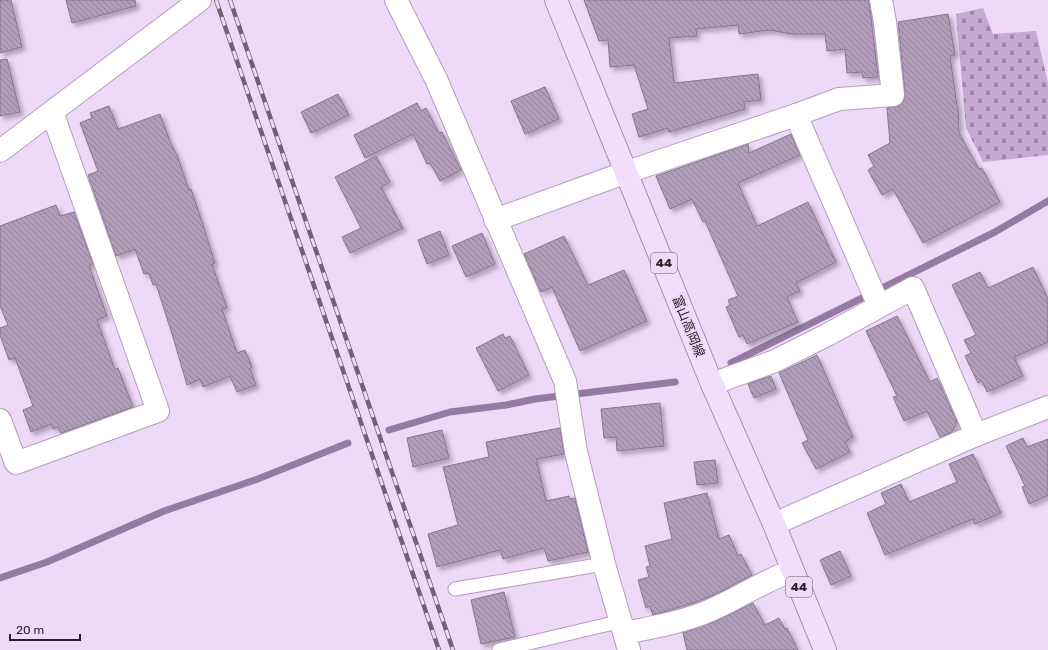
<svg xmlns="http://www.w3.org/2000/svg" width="1048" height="650" viewBox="0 0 1048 650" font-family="Rubik,'Noto Sans JP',sans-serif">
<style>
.cemetery{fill:url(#cemetery-stones)}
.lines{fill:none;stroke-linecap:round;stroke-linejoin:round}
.stream{stroke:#967aa3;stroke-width:7}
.building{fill:url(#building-back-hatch);stroke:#897592;filter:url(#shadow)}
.service-casing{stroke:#b39ebc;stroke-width:15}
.minor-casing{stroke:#b39ebc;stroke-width:24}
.tertiary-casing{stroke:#b39ebc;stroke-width:24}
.primary-casing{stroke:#a68cb1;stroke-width:24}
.service{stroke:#fff;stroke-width:13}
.minor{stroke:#fff;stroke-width:22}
.tertiary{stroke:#fff;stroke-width:22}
.primary{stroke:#f2ddfc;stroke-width:22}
.rail-casing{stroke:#6f6274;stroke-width:4.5}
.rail{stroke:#eed9f8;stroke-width:3;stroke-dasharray:9;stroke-linecap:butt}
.labels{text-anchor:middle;stroke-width:4;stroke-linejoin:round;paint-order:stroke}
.shield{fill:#eed9f8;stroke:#635768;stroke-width:1}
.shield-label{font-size:12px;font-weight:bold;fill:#271f2a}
.street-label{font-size:13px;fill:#271f2a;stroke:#eed9f8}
</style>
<defs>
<pattern id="cemetery-stones" width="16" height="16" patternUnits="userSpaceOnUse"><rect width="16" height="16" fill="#c6a8d3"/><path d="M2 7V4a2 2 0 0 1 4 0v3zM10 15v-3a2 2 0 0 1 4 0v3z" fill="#a188ab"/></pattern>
<pattern id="building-back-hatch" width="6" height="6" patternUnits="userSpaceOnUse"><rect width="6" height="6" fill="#b19cba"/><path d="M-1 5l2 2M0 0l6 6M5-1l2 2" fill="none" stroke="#907f97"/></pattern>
<filter id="shadow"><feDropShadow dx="3.5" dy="3.5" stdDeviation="2" flood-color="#0004"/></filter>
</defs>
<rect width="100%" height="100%" fill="#eed9f8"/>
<!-- cemetery -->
<polygon class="cemetery" points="983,8 993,34 1036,31 1048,83 1048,155 983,162 966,128 956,14"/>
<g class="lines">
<!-- stream -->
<g class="stream">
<polyline points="731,363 995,232 1048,201"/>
<polyline points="389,430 450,412 506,405 535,399 675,382"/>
<polyline points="0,578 47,562 164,511 255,480 348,443"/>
</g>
</g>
<!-- building -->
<g class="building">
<polygon points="0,0 11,0 22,47 0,53"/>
<polygon points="66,0 135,0 136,6 72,23"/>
<polygon points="584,0 869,0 878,77 863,78 862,72 847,73 845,49 827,51 825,34 792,34 769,30 739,34 738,25 696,29 697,36 669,38 674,83 758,74 761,100 744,102 745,109 669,132 668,128 639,137 632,114 648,109 634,65 610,67 608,40 599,41"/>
<polygon points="948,14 955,55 950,56 957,106 958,106 959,133 979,169 982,168 1000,202 923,243 893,189 882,195 868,170 874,166 868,155 890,143 887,108 900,105 904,100 905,94 898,22"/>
<polygon points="7,59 20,112 0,116 0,60"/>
<polygon points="545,87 559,119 525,134 511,101"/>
<polygon points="338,94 349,115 311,133 301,112"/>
<polygon points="417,103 421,111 426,108 439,133 442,132 461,170 440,181 430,163 427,164 413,134 365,158 354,135"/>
<polygon points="109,106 118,129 160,114 171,144 177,155 189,190 191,189 203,225 215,263 212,264 227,308 222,309 237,353 245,350 252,367 250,368 256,385 237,392 230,376 203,387 200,379 187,385 173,337 156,284 153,285 149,273 144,274 135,249 116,256 88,175 98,171 80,123 92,118 90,113"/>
<polygon points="791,134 800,155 738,183 757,226 808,202 836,262 796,283 800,291 787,297 798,322 747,344 743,335 739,337 726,307 730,305 728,300 738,296 705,221 703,222 692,199 670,209 656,176 748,144 749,153"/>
<polygon points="376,156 390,182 381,187 403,228 350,253 342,237 361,228 335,177"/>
<polygon points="56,205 60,216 74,212 93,264 89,266 107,316 97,320 115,370 118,368 133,407 61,433 58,427 53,429 51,424 31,432 23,410 33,406 15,358 9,360 0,335 0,328 8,325 0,306 0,226"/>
<polygon points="440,231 449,255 427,264 418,240"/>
<polygon points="482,233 495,264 466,277 452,246"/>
<polygon points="564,236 588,285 624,270 647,321 580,351 552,287 541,292 524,254"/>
<polygon points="1033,267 1048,299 1048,342 1014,357 1023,376 987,392 982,381 978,383 965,356 971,353 964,340 976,335 952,285 980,272 988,288"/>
<polygon points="897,316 930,382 937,378 957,422 952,432 940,437 927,411 904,421 893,397 897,396 866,331"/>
<polygon points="503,334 505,338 510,336 529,375 498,391 476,348"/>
<polygon points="817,355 853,437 845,442 850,452 816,469 802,443 808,440 779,373"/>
<polygon points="771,376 776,389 754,398 748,384"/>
<polygon points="660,403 664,446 617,451 616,437 604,438 601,409"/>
<polygon points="560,428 564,454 537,459 537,462 546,501 569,496 569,499 575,498 588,552 548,561 544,548 503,559 500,550 437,567 428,534 458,525 443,467 489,457 486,442"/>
<polygon points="442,430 449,458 413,467 407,438"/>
<polygon points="1023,438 1027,447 1048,439 1048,495 1029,504 1022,487 1025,486 1006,446"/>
<polygon points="973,454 1001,513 975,524 973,519 885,555 867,513 886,504 881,493 901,484 909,502 957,482 949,464"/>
<polygon points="715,460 718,483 697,485 694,462"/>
<polygon points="707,493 719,539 729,535 738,556 741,554 752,575 716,594 696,602 653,615 650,606 646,608 638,580 649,577 646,567 650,566 645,546 672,539 664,503"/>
<polygon points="840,551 851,576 831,585 820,560"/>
<polygon points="504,592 515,637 481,644 471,600"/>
<polygon points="753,603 765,625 779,618 785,629 787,628 798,650 687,650 683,633 716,621"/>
</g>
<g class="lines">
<defs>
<g id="service">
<polyline points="455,589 604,564"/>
<polyline points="499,650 622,621"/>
</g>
<g id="minor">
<polyline points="396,0 436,79 565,381 576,452 604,564 629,650"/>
<polyline points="796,115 839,99 893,95 885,22 881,0"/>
<polyline points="495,220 627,172 796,115 879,306"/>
<polyline points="712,384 775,361 827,335 913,288 976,435"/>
<polyline points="0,420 16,463 158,411 52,112"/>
<polyline points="774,524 976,435 1048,407"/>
<path d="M625 633C654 627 684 622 711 610 739 598 763 581 792 571"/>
</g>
<polyline id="tertiary" points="0,151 200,0"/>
<polyline id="primary" points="556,0 712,384 774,524 825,650"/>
</defs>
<!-- service casing -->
<use href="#service" class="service-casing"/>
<!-- minor casing -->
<use href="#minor" class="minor-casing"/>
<!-- tertiary casing -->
<use href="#tertiary" class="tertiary-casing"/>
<!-- primary casing -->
<use href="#primary" class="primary-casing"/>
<!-- service -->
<use href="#service" class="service"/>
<!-- minor -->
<use href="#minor" class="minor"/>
<!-- tertiary -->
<use href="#tertiary" class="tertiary"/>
<!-- primary -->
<use href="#primary" class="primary"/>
<defs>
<g id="rail">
<polyline points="216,0 439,650"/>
<polyline points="230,0 453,650"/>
</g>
</defs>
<!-- rail casing -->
<use href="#rail" class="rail-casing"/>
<!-- rail -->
<use href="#rail" class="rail"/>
</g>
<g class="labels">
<!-- shield labels -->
<g class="shield">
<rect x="651" y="253" width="26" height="20" rx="3"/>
<rect x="786" y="577" width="26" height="20" rx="3"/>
</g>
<g class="shield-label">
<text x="664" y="267">44</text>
<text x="799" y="591">44</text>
</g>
<!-- street labels -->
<g class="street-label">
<text transform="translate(689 326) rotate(68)" y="5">富山高岡線</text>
</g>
</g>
<!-- scale -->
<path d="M10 634v6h70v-6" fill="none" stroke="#271f2a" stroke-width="2"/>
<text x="16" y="634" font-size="12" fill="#271f2a" stroke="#eed9f8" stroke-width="3" paint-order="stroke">20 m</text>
</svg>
